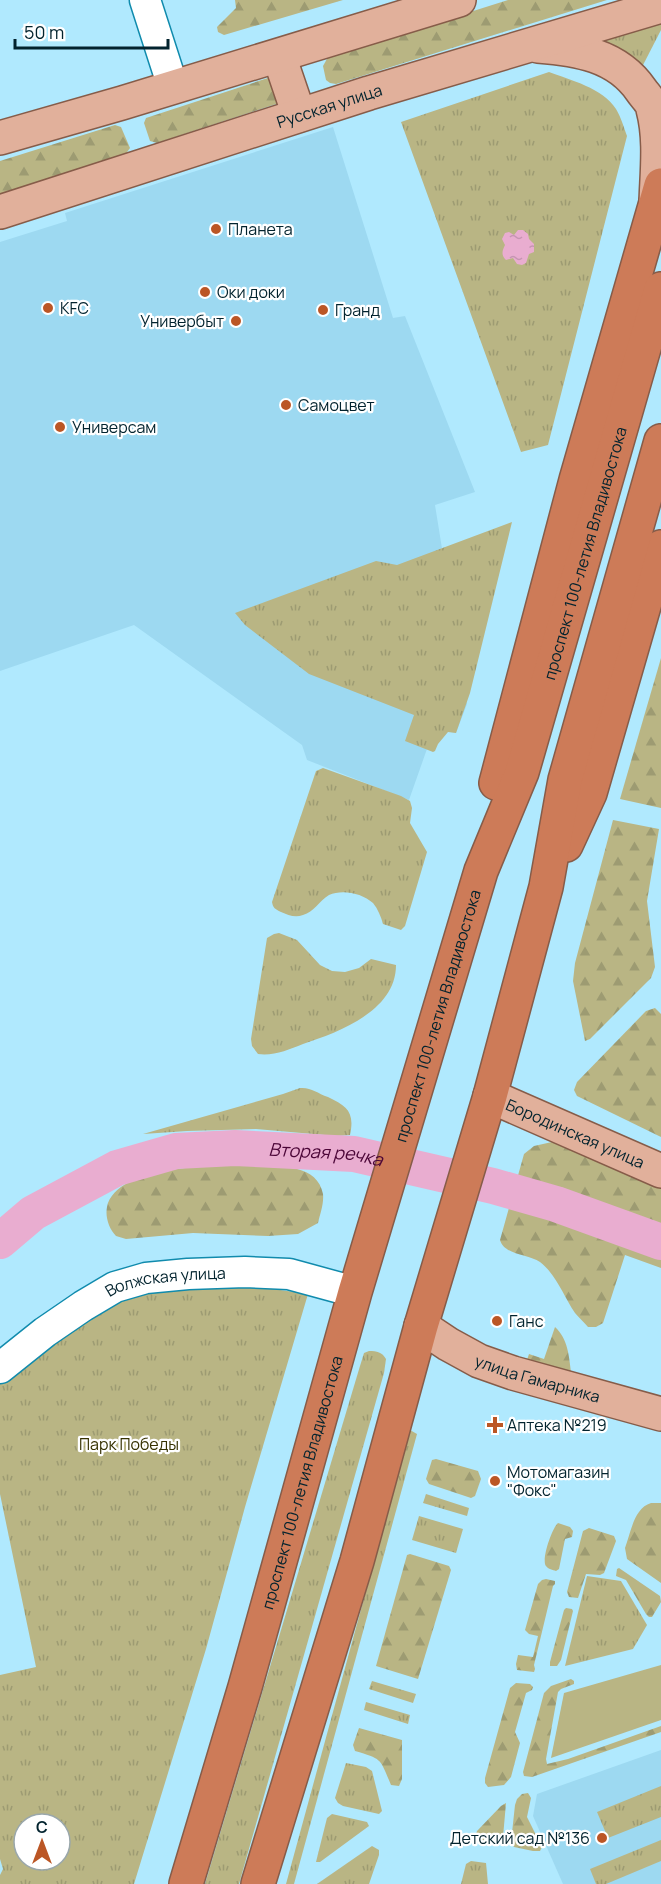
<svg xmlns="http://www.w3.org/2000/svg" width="661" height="1884" viewBox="0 0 661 1884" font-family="Manrope,sans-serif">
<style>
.built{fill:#9dd9f1}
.grass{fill:url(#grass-tufts);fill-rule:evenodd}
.forest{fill:url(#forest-firs)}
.garden{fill:#b9b584}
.water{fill:url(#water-ripples)}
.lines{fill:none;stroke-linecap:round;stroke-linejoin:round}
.river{stroke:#e9add0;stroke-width:36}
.minor-casing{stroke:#108bad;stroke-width:33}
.major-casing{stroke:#865c49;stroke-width:36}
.highway-casing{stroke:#865c49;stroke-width:36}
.minor{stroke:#fff;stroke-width:30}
.major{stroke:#e1b09b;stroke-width:33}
.highway{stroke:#cd7b58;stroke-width:33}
.poi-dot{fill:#bb5625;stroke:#fff;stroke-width:2}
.labels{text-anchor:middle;stroke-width:4.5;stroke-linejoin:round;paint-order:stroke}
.street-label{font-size:16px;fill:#02232e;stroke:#fff}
.poi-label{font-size:16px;fill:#02232e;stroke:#fff;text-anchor:start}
.park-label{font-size:16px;fill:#363100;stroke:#fff}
.water-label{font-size:18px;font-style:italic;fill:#4b0537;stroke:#fff}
</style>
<defs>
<pattern id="grass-tufts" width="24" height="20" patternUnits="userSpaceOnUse" patternTransform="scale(1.5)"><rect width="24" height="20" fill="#b9b584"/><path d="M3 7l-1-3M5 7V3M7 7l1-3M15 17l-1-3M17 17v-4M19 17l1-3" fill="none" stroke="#9d9b72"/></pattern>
<pattern id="forest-firs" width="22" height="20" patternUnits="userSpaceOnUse" patternTransform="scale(1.5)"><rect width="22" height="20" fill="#b9b584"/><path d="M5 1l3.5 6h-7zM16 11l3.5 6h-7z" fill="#9d9b72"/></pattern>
<pattern id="water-ripples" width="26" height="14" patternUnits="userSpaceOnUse" patternTransform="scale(1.5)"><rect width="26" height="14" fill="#e9add0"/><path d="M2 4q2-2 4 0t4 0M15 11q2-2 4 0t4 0" fill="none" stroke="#c695b3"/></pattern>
</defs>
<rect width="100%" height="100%" fill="#b0e9fe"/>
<!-- built -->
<g class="built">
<polygon points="333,127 393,318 405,316 475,492 435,505 467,704 456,733 434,729 409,800 307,760 302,745 134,625 0,671 0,242 67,221 65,213"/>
<polygon points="661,1750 661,1884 563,1884 533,1816 537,1794"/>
</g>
<!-- grass -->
<g class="grass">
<polygon points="661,18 661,30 641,69 586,40"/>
<path d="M549 72C570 80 603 88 616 109 621 117 624 128 627 136L548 445 521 452 401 122Z"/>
<polygon points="512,522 470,693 456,733 448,732 438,744 435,751 433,752 405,741 414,715 309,674 245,625 235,613 376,561 397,565"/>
<path d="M323 768 401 796 410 801 412 808 410 823 427 852 405 926 401 930 383 924C381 917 378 909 373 903 362 893 342 889 329 895 319 901 314 912 303 915 295 918 288 915 281 912 275 909 273 908 272 902L316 771Z"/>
<path d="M279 933 297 940 320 965 332 971 345 972 359 968 371 959 396 965C396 1011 339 1032 303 1044 288 1050 274 1056 258 1054L252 1046 251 1039 267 938 274 934Z"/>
<path d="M300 1088C311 1087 317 1093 328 1097 347 1106 355 1112 350 1135L336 1136 256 1129 187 1131 143 1134 283 1094Z"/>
<path d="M224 1282 308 1294 245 1507 206 1649 134 1884H0V1875L3 1869 0 1859V1675L36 1667 0 1494V1377L71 1326 150 1285ZM24 1824H60V1860H24Z"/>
<path d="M369 1351C377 1351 382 1352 386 1359L384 1373 239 1884H205L360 1366 364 1353Z"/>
<polygon points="410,1430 417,1434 294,1884 286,1884"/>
<polygon points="426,1494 469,1508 467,1516 423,1503"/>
<polygon points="419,1516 463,1529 456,1553 412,1540"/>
<polygon points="587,1576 621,1581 647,1625 633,1649 565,1666"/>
<polygon points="372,1681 416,1694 413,1703 369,1689"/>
<polygon points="366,1702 410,1715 408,1724 364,1710"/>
<polygon points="346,1763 366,1767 372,1771 382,1811 379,1814 343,1806 338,1803 335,1798"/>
<polygon points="661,1786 661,1817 608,1838 597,1812"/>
<polygon points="332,1814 367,1822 369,1826 320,1862 316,1862 327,1818"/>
<polygon points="661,1840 661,1861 606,1884 596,1884 590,1869"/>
<polygon points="372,1846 379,1850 379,1855 369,1884 317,1884"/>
<polygon points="471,1861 486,1863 488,1884 461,1884 466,1864"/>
</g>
<!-- forest -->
<g class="forest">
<polygon points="235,0 343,0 224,35 218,32 217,27 236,8"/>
<polygon points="508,0 607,0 336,84 330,83 326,80 323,66 328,57"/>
<polygon points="268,78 271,78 279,103 157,143 150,141 144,123 146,118"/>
<polygon points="115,125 121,127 130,148 125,155 0,195 0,161"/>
<polygon points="661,658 661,808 620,799"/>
<polygon points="613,820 659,829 647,901 655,967 651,978 590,1039 585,1041 573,981 575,963"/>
<polygon points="655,1008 661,1014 661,1137 577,1096 574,1090 577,1082 646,1011"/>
<path d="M552 1142 579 1149 661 1185V1268L625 1255 603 1323 596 1327H588C584 1322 579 1318 575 1313 564 1297 556 1274 540 1262 528 1254 504 1255 500 1240L524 1154 534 1146Z"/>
<path d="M258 1164C281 1166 318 1165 323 1194 324 1204 320 1214 318 1223L298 1234 268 1236 193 1233 126 1239 116 1236C109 1229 105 1217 107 1207 117 1163 222 1166 258 1164Z"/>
<path d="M555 1327C568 1339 569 1356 571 1372L527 1360 529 1354 544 1359Z"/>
<polygon points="436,1459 478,1471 481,1479 475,1496 471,1498 429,1484 426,1479 432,1460"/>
<path d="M651 1503H661V1583L627 1559 625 1548C631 1532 634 1508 651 1503Z"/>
<path d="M558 1523 570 1527 573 1531 572 1537 565 1539 559 1569 556 1571C553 1570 548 1569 546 1566 541 1560 552 1528 558 1523Z"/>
<polygon points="589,1528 614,1536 616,1541 604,1573 600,1575 586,1574 578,1598 569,1597 567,1592 583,1531"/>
<polygon points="410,1554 449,1566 451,1570 418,1679 376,1666 407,1555"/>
<polygon points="619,1568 660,1596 661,1602 652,1617 649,1617 646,1614 626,1580 616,1576 617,1569"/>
<polygon points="546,1579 555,1581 555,1584 553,1586 534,1665 535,1669 534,1672 517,1670 516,1664 518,1655 533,1657 538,1636 529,1634 525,1630 538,1584 542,1580"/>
<polygon points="566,1608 572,1609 573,1611 561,1660 557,1666 550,1666 550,1662 564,1610"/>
<polygon points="571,1679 574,1681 574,1684 561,1689 558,1692 546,1759 547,1764 568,1759 661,1726 661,1732 532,1777 524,1776 523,1772 544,1693 551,1686"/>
<polygon points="516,1683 530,1684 533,1687 532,1690 526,1693 515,1732 520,1743 511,1777 504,1785 488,1787 485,1783 485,1778 510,1688"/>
<path d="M359 1728 402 1740V1779L399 1786 391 1785C380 1759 383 1759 355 1751L353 1745Z"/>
<polygon points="528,1793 531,1798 527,1817 542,1847 540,1851 533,1851 514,1847 511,1842 515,1805 517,1799 522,1794"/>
<polygon points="506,1803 503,1837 500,1841 496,1842 480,1840 476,1834 477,1831 501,1806"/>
</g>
<!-- garden -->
<polygon class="garden" points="661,1665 661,1720 551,1758 564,1693"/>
<!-- water -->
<path class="water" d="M518 230H523L528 234 529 239 534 244V252L529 254 526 263 522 265 517 264 513 258 506 260C501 255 502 251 505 245L502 239 505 233 509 232 514 235Z"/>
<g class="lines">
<!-- river -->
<path class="river" id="s1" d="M0 1241 33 1213 117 1168 176 1151 235 1148 354 1154 493 1186 556 1204 661 1242"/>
<defs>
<g id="minor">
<polyline points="145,0 173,87"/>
<path id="s2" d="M0 1368 45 1332 83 1306 115 1287 146 1278 188 1274 245 1272 289 1274 355 1292"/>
</g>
<g id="major">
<path d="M538 46C577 49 617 55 641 90 645 96 652 102 653 109 661 139 657 172 656 202"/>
<polyline points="279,56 299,115"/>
<polyline points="0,138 122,103 459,0"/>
<path id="s3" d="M0 212 369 93 661 6"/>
<path id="s4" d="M490 1096 661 1171"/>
<path id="s5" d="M421 1326 448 1344 479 1361 513 1373 661 1414"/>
</g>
<g id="highway">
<polyline points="496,783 576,480 661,185"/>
<polyline points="566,845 590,793 661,547"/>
<path id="s6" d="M186 1884 245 1687 355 1292 481 871 522 772 661 289"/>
<polyline points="258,1884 357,1561 421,1326 490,1096 546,887 565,780 661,441"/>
</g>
</defs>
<!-- minor casing -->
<use href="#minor" class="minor-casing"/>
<!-- major casing -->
<use href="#major" class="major-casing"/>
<!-- highway casing -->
<use href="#highway" class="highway-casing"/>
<!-- minor -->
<use href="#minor" class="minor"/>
<!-- major -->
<use href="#major" class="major"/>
<!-- highway -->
<use href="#highway" class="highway"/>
</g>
<!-- markers -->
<g class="poi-dot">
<circle cx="216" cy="229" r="6"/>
<circle cx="205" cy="292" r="6"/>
<circle cx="48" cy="308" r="6"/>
<circle cx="323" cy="310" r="6"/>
<circle cx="236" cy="321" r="6"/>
<circle cx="286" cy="405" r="6"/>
<circle cx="60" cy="427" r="6"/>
<circle cx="497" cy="1321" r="6"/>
<path d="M492 1416h6v6h6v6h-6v6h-6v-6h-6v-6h6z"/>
<circle cx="495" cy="1481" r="6"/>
<circle cx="602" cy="1838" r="6"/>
</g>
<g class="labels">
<!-- street labels -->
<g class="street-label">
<text dy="6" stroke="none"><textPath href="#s3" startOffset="346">Русская улица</textPath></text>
<text dy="6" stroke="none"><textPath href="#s6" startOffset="1390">проспект 100-летия Владивостока</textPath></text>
<text dy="6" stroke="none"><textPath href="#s6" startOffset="904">проспект 100-летия Владивостока</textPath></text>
<text dy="6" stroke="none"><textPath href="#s4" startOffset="93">Бородинская улица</textPath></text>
<text dy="6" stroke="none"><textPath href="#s2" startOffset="192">Волжская улица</textPath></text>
<text dy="6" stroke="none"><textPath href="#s5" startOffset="129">улица Гамарника</textPath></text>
<text dy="6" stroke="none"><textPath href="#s6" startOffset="418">проспект 100-летия Владивостока</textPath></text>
</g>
<!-- poi labels -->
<g class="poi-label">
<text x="228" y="235">Планета</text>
<text x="217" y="298">Оки доки</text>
<text x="60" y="314">KFC</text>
<text x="335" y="316">Гранд</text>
<text x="224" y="327" text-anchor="end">Универбыт</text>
<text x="298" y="411">Самоцвет</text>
<text x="72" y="433">Универсам</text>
<text x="509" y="1327">Ганс</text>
<text x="507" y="1431">Аптека №219</text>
<text x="507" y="1478">Мотомагазин<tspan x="507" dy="18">"Фокс"</tspan></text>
<text x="590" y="1844" text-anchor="end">Детский сад №136</text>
</g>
<!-- park labels -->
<g class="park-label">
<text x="129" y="1450">Парк Победы</text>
</g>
<!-- water labels -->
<g class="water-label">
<text dy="6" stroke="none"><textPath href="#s1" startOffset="350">Вторая речка</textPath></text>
</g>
</g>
<!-- north arrow -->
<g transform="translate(42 1842)"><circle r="28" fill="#ffffff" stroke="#9aa7ab" stroke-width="1.5"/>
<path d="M0-4.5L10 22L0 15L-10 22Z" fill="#bb5625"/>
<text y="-9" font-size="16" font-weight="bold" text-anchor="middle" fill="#02232e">С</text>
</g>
<!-- scale -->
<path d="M15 39v9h153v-9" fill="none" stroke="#02232e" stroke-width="3"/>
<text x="24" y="39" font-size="18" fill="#02232e" stroke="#ffffff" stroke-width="4.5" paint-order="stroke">50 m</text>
</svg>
